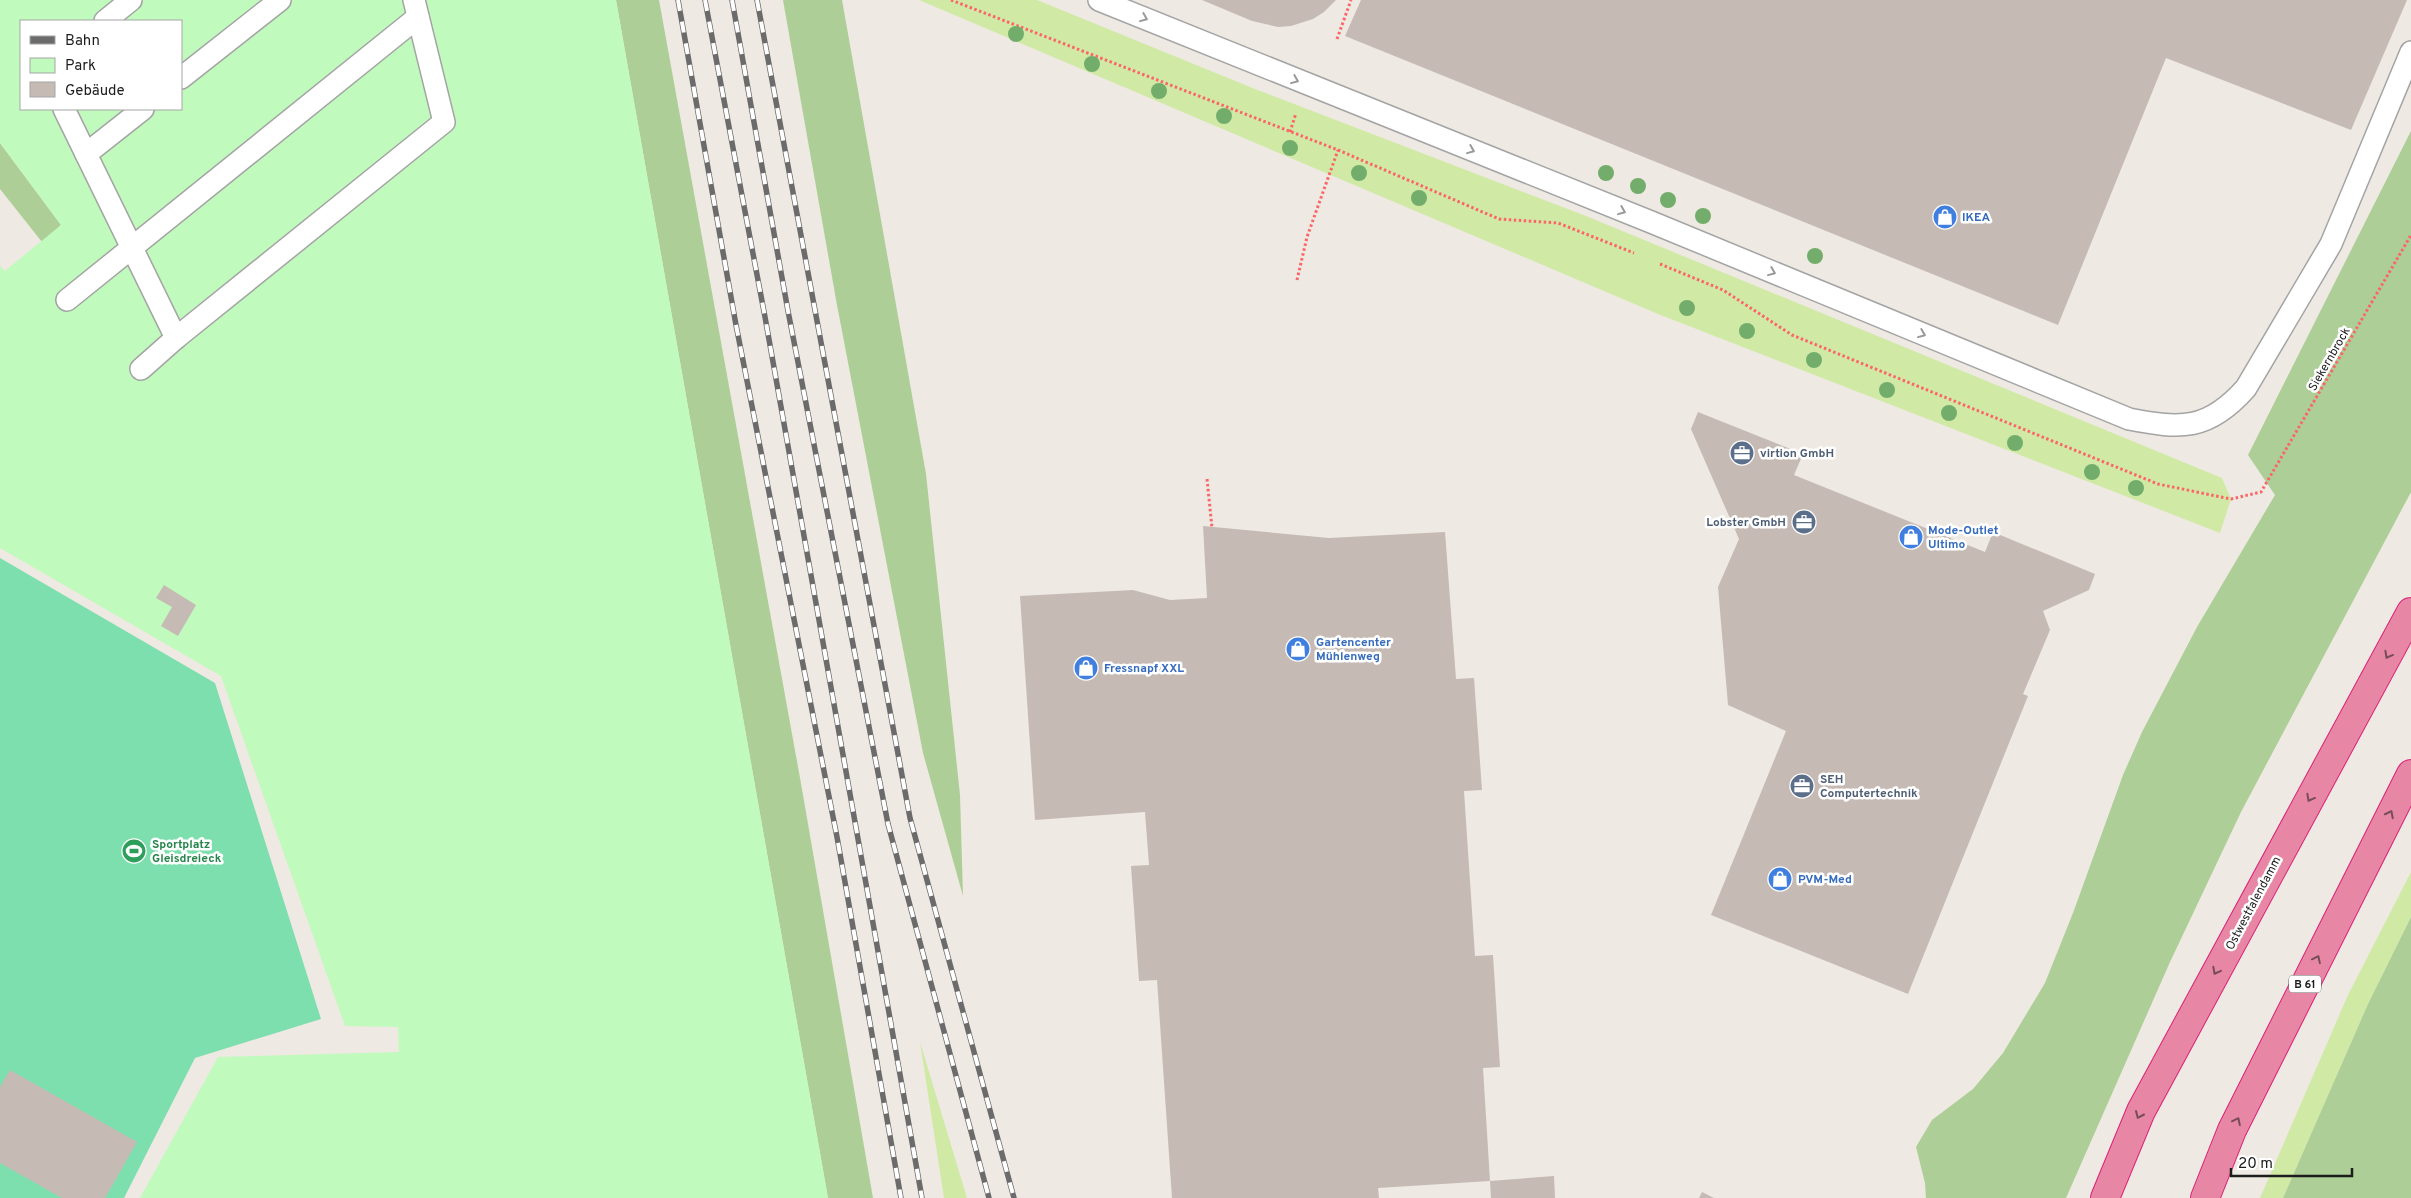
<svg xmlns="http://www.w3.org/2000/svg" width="2411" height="1198" viewBox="0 0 2411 1198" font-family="Overpass,sans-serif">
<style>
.grass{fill:#d0eaa6}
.forest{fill:#adce96}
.park{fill:#c0fabd;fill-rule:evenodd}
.pitch{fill:#7edfae}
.building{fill:#c6bab5}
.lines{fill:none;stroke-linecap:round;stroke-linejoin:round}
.lane-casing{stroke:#a4a4a4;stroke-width:24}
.highway-casing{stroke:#db2077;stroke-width:30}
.path{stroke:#fc6568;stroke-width:3;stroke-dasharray:2.5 2.5;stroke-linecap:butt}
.lane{stroke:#fff;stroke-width:21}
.highway{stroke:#e887a5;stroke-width:28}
.rail-casing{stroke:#6b6b6b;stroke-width:5.5}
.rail{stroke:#fff;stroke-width:4;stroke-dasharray:11;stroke-linecap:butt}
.tree{fill:#73ad6b}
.oneway{stroke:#999}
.oneway2{stroke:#784d5a}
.labels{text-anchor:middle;stroke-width:5;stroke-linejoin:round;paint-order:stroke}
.shield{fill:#fff;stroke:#616161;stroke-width:1}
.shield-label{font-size:11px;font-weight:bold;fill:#1d1d1d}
.shop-label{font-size:12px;font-weight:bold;fill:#366cbe;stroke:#fff;text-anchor:start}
.street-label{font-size:12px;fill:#1d1d1d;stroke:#fff}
.service-label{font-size:12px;font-weight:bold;fill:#4e5e75;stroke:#fff;text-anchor:start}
.leisure-label{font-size:12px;font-weight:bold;fill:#27864d;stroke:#fff;text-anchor:start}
</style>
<rect width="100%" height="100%" fill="#eee9e2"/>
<!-- grass -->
<g class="grass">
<polygon points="919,0 1037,0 1255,89 1586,216 2222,478 2231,499 2220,533 1658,314"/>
<polygon points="2411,872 2411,917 2368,1004 2283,1198 2260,1198 2348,995"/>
<polygon points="920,1042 967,1198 944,1198"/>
</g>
<!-- forest -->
<g class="forest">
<polygon points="616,0 659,0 800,778 873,1198 828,1198"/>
<polygon points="783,0 842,0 926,474 960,795 963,896 923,753 837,305"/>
<polygon points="2411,131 2411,492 2241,812 2170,962 2066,1198 1926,1198 1925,1183 1916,1147 1932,1120 1973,1089 2003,1053 2045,983 2073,913 2123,775 2142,732 2197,627 2275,495 2248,455"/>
<polygon points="0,143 61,225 42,242 0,189"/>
<polygon points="2411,917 2411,1198 2283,1198 2368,1004"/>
</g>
<!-- park -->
<path class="park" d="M0 0H616L828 1198H140L218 1057 399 1052 398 1027 345 1026 221 676 0 548V266L5 271 61 225 0 143ZM21 21H181V109H21Z"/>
<!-- pitch -->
<polygon class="pitch" points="0,558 215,683 321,1019 195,1058 124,1198 0,1198"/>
<!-- building -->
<g class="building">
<polygon points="1202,0 1336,0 1324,12 1313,19 1291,26 1278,27 1252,21"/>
<polygon points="1361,0 2407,0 2351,130 2166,58 2058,325 1345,36"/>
<polygon points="1698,412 1803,454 1794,475 1985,552 1993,532 2095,574 2089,590 2043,611 2050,630 2023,694 2028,696 1908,994 1711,915 1786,731 1728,705 1718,587 1739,539 1691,429"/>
<polygon points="1203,526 1329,538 1445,532 1456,679 1474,678 1482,790 1464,791 1475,956 1493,955 1500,1067 1483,1068 1490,1181 1378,1188 1379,1198 1172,1198 1157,980 1139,981 1131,866 1149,865 1145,812 1035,820 1020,596 1133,590 1170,600 1207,598"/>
<polygon points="164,585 196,605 178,636 161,626 172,607 156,598"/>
<polygon points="10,1070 137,1142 105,1198 62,1198 0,1163 0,1087"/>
<polygon points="1554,1176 1555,1198 1491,1198 1490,1181"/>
<polygon points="1702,1192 1714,1198 1699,1198"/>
</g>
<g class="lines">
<defs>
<g id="lane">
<path d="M1099 0 1651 222 2129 419C2181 429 2208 431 2246 388L2331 244 2411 52"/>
<polyline points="105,21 131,0"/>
<polyline points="181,78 280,0"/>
<polyline points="64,109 176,338"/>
<polyline points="86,154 143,109"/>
<polyline points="67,300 418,17"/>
<polyline points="141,369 176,338 444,122 414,0"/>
</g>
<g id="highway">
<polyline points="2105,1198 2141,1111 2411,612"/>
<polyline points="2205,1198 2232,1130 2411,774"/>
</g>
</defs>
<!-- lane casing -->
<use href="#lane" class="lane-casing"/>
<!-- highway casing -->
<use href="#highway" class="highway-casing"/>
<!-- path -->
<g class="path">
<polyline points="951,0 1338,150 1499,219 1558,223 1634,253"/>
<polyline points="1337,39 1351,0"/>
<polyline points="1290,132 1296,113"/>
<polyline points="1660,264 1723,290 1792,335 2158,484 2231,499 2261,492 2411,235"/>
<polyline points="1297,280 1307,237 1338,150"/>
<polyline points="1207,479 1212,528"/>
</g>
<!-- lane -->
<use href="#lane" class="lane"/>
<!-- highway -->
<use href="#highway" class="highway"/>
<defs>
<g id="rail">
<polyline points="678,0 736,325 837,837 901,1198"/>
<polyline points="705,0 765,317 922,1198"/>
<polyline points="732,0 788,311 888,824 989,1198"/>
<polyline points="757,0 910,818 1014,1198"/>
</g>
</defs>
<!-- rail casing -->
<use href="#rail" class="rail-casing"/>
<!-- rail -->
<use href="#rail" class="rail"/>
</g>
<!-- trees -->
<g class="tree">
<circle cx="1016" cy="34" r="8"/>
<circle cx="1092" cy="64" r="8"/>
<circle cx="1159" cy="91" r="8"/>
<circle cx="1224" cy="116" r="8"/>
<circle cx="1290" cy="148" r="8"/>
<circle cx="1359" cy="173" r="8"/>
<circle cx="1606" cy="173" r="8"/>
<circle cx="1638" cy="186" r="8"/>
<circle cx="1419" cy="198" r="8"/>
<circle cx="1668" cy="200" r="8"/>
<circle cx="1703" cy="216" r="8"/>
<circle cx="1815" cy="256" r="8"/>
<circle cx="1687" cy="308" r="8"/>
<circle cx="1747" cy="331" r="8"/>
<circle cx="1814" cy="360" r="8"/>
<circle cx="1887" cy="390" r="8"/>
<circle cx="1949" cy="413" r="8"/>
<circle cx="2015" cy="443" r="8"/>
<circle cx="2092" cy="472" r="8"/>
<circle cx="2136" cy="488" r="8"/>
</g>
<!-- one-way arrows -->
<defs><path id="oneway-chevron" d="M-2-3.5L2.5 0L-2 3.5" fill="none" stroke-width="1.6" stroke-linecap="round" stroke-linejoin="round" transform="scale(1.25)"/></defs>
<g class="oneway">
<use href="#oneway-chevron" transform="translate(1144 18) rotate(22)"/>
<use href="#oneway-chevron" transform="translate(1295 80) rotate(22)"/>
<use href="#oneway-chevron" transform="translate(1471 150) rotate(22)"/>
<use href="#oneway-chevron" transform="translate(1622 211) rotate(22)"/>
<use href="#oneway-chevron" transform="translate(1772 272) rotate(22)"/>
<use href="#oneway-chevron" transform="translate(1922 334) rotate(22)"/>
</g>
<g class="oneway2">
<use href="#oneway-chevron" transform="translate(2388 655) rotate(119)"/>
<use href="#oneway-chevron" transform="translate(2310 798) rotate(119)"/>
<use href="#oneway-chevron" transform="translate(2390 814) rotate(-63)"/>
<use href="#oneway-chevron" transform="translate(2317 959) rotate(-64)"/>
<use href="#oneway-chevron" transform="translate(2216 971) rotate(118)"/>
<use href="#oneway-chevron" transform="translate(2139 1115) rotate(114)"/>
<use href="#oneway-chevron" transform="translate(2237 1121) rotate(-64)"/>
</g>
<!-- icons -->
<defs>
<symbol id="shop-disc" viewBox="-11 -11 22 22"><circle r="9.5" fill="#3f7fe0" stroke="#fff"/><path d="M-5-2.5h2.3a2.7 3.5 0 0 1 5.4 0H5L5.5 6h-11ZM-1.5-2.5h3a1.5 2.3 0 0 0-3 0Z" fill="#fff"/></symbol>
<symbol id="office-disc" viewBox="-11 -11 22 22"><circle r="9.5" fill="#5c6f8a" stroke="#fff"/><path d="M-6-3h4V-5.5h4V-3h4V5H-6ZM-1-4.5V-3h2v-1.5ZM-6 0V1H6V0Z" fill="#fff"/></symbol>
<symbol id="stadium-disc" viewBox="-11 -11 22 22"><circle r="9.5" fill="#2e9e5b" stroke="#fff"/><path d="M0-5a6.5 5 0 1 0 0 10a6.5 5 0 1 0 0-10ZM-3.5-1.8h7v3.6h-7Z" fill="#fff"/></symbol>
</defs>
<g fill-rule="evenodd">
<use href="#shop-disc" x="1931" y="203" width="28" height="28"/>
<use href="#office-disc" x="1728" y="439" width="28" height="28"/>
<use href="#office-disc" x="1790" y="508" width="28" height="28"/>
<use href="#shop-disc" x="1897" y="523" width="28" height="28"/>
<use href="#shop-disc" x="1284" y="635" width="28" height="28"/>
<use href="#shop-disc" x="1072" y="654" width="28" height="28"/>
<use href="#office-disc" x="1788" y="772" width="28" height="28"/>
<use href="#stadium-disc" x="120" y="837" width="28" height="28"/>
<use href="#shop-disc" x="1766" y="865" width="28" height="28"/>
</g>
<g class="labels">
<!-- shield labels -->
<rect class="shield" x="2289" y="975.5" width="32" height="17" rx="4"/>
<g class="shield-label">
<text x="2305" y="988">B 61</text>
</g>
<!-- shop labels -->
<g class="shop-label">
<text x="1962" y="221">IKEA</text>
<text x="1928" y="534">Mode-Outlet<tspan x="1928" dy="14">Ultimo</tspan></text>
<text x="1316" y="646">Gartencenter<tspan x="1316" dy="14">Mühlenweg</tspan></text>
<text x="1104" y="672">Fressnapf XXL</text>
<text x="1798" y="883">PVM-Med</text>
</g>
<!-- street labels -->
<g class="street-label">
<text transform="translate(2329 359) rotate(-60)" y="4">Siekernbrock</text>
<text transform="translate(2253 903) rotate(-62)" y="4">Ostwestfalendamm</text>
</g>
<!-- service labels -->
<g class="service-label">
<text x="1760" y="457">virtion GmbH</text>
<text x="1786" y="526" text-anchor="end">Lobster GmbH</text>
<text x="1820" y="783">SEH<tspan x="1820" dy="14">Computertechnik</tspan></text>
</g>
<!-- leisure labels -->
<g class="leisure-label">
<text x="152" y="848">Sportplatz<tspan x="152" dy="14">Gleisdreieck</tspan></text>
</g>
</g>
<!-- legend -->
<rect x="20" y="20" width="162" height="90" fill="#ffffff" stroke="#a5a5a5"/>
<rect x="30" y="36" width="25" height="8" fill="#6b6b6b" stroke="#a5a5a5"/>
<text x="65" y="45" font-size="15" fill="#1d1d1d">Bahn</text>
<rect x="30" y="58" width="25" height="15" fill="#c0fabd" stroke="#a5a5a5"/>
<text x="65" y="70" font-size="15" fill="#1d1d1d">Park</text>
<rect x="30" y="82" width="25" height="15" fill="#c6bab5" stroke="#a5a5a5"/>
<text x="65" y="95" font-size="15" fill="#1d1d1d">Gebäude</text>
<!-- scale -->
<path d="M2231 1168v8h121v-8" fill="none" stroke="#1d1d1d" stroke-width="2.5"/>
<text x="2238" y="1168" font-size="15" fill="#1d1d1d" stroke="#ffffff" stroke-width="4" paint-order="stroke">20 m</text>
</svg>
